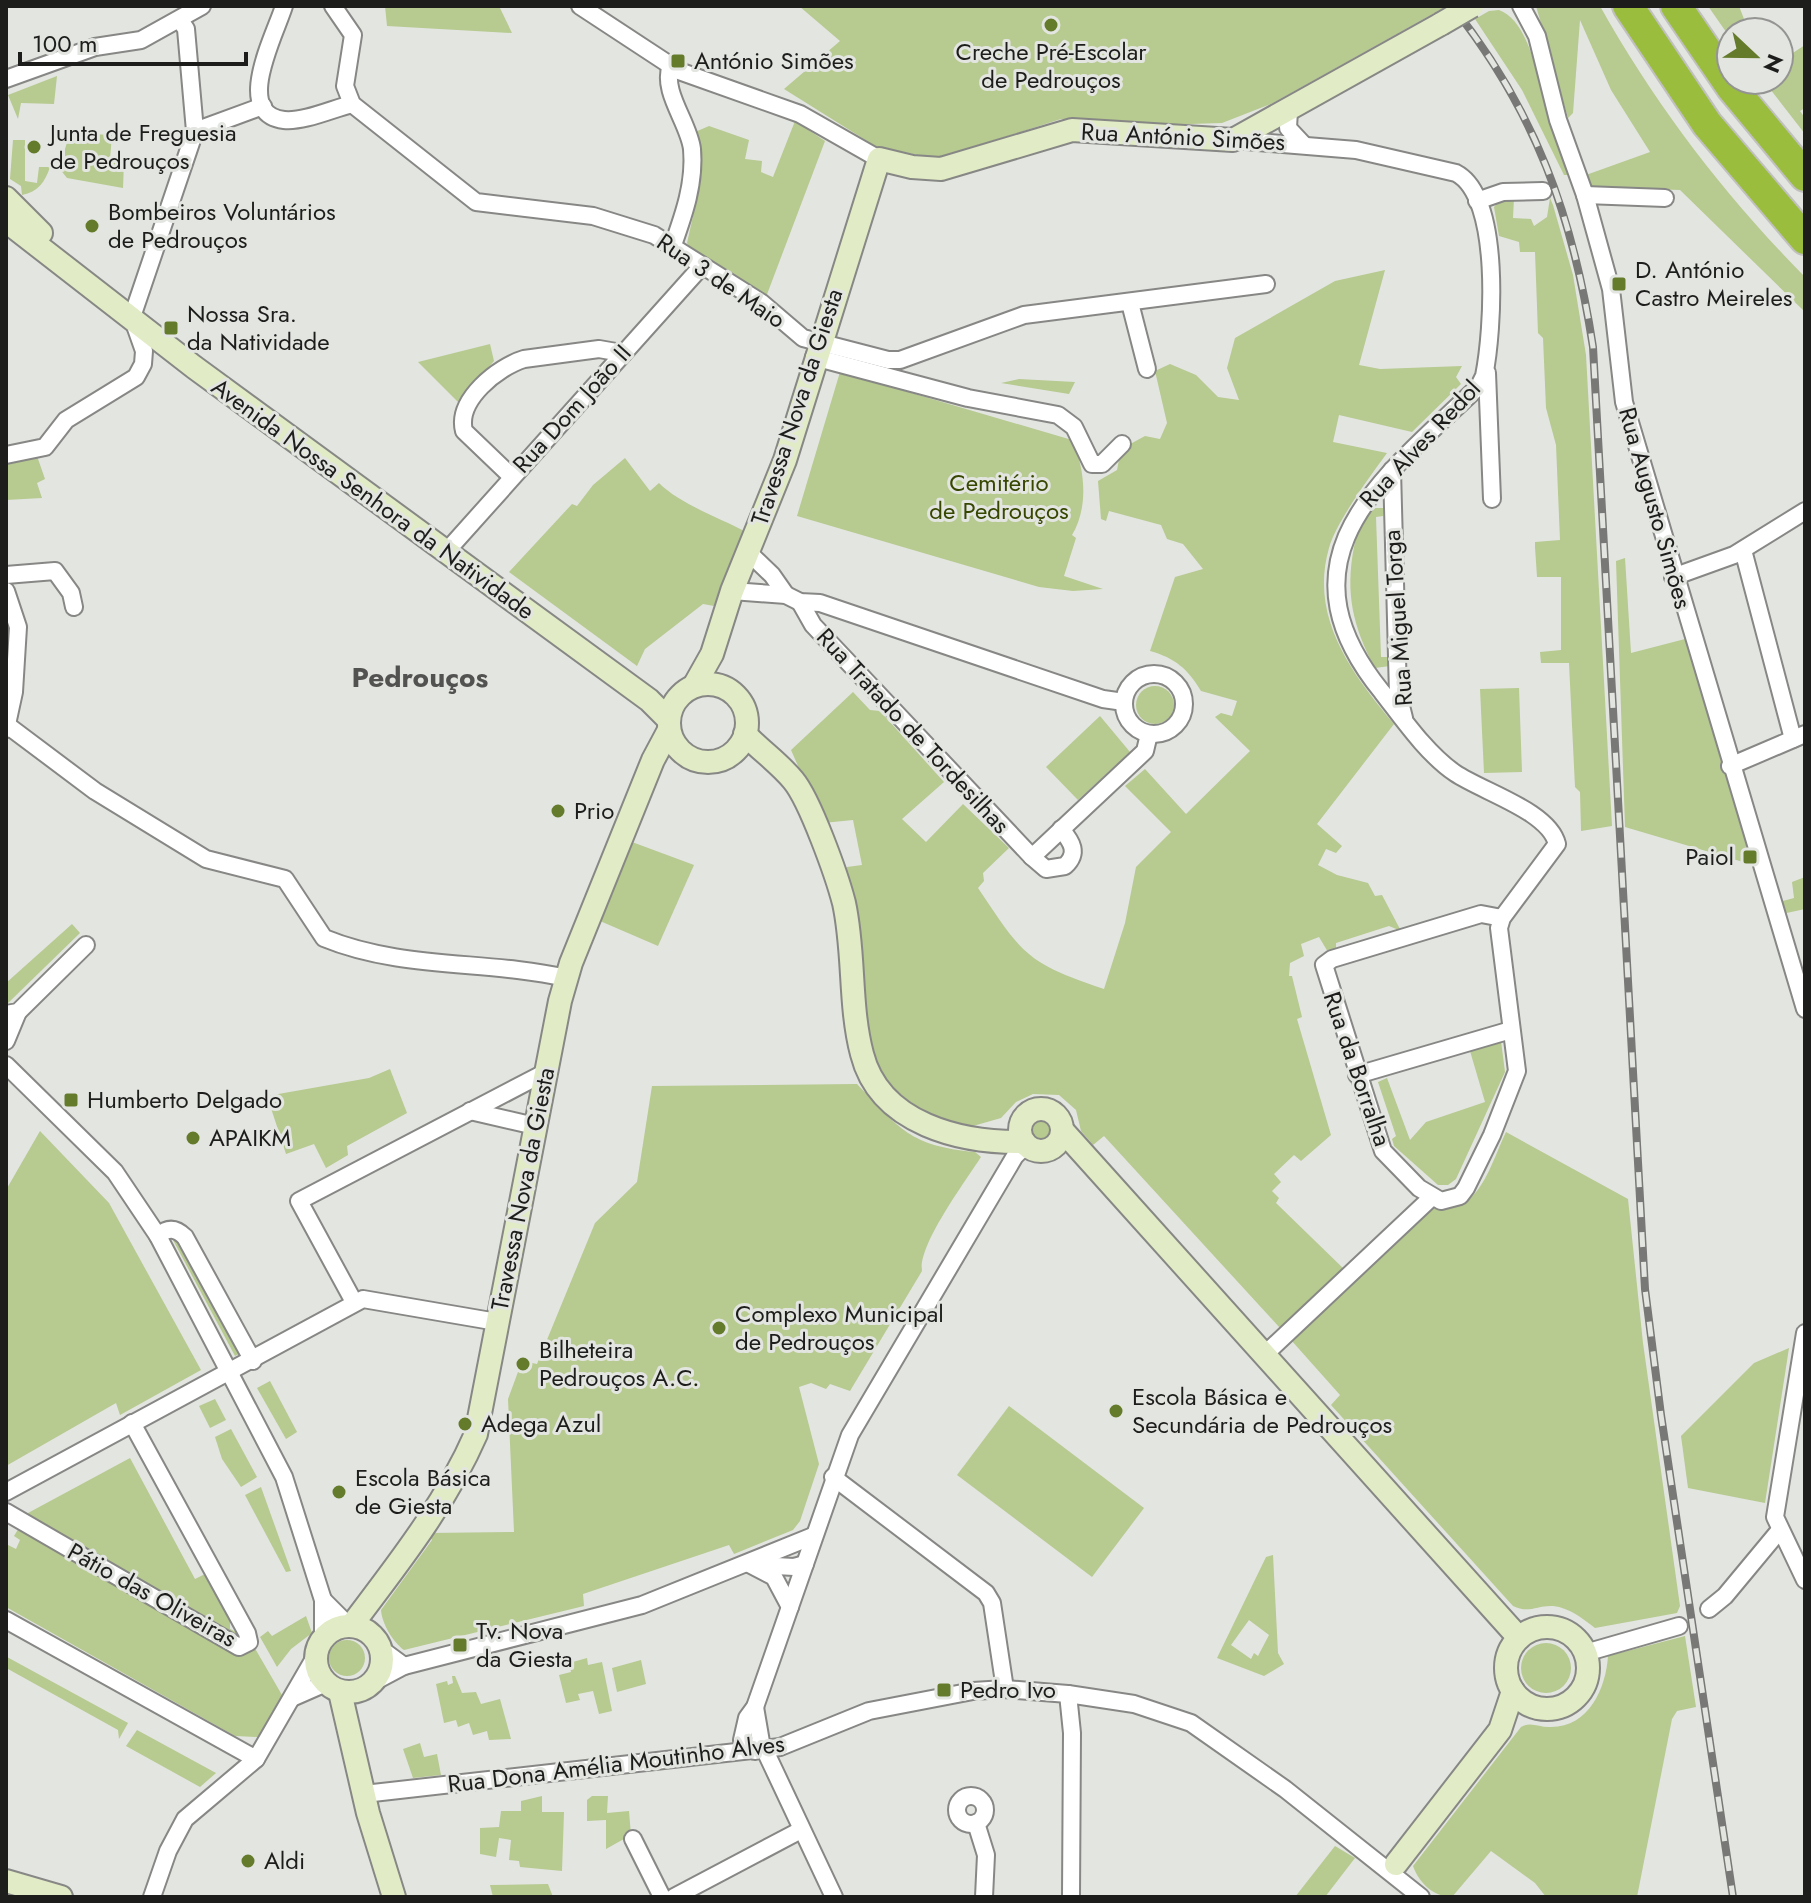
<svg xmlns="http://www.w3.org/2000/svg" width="1811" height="1903" viewBox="0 0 1811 1903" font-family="Jost,sans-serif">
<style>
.green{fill:#b7ca90;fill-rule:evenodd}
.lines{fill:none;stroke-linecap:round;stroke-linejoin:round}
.street-casing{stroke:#878885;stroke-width:20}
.secondary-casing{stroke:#878885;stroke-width:26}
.highway-casing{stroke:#c0c0bf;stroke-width:34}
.street{stroke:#fff;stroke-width:16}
.secondary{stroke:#e1ebc5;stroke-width:22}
.highway{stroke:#9bbd3d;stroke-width:30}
.rail-casing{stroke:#787976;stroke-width:8}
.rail{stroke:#e3e5e1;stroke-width:5;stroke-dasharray:15;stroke-linecap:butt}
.secondary-bridge-casing{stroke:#878885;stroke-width:26;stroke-linecap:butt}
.secondary-bridge{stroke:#e1ebc5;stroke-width:22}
.poi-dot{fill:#657b2c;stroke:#e3e5e1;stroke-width:3}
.labels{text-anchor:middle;stroke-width:6;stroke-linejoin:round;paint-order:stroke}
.poi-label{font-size:24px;fill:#1d1e1c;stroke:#e3e5e1;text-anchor:start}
.street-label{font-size:24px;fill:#1d1e1c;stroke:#e3e5e1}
.park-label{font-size:24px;fill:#374700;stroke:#e3e5e1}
.quarter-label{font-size:28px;font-weight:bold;fill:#525350;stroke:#e3e5e1}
</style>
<rect width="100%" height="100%" fill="#e3e5e1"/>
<!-- green -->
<g class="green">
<polygon points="385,6 499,6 512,33 387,26"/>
<polygon points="799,6 1447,6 1273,103 1222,123 1158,125 1061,119 936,159 875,146 784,89 840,41"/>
<path d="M1536 6H1600C1656 106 1725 196 1805 277V312L1680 190 1588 187 1586 175 1650 152 1611 90 1580 20 1573 113 1568 118Z"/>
<polygon points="1708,6 1739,6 1749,32 1731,32 1731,39"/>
<path d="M1499 10C1534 23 1540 96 1551 128 1557 143 1564 159 1570 175H1564L1522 90 1475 19 1489 11Z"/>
<polygon points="1805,45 1805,108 1800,111 1805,118 1805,134 1763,80 1779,80 1779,62"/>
<polygon points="57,76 54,104 21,103 18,119 8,95"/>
<polygon points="795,121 825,141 766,297 693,252 687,243 698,194 699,150 695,132 709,126 749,140 745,159 762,161 761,172 773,177"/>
<polygon points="70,133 112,135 110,159 124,161 123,188 67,178 59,168"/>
<path d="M13 140H25V181L37 183 39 167H50C45 182 38 192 22 195L21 186 10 179Z"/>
<polygon points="1514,198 1513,218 1531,219 1534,226 1547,217 1550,198 1553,205 1573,275 1586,355 1612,826 1581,831 1580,792 1575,787 1569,663 1541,663 1540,652 1561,650 1561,577 1537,577 1535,547 1535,542 1560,540 1556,445 1546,408 1543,338 1538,333 1535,252 1520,252 1519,242 1499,236 1494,207 1500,200"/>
<path d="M1385 270 1359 365 1380 369 1462 366 1456 377 1461 384 1412 432 1339 415 1333 442 1387 453C1371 475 1336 522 1329 548 1309 617 1352 674 1394 724L1317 824 1342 846 1336 853 1326 849 1318 865 1337 875 1368 883 1375 896 1382 895 1401 931 1389 926 1336 943V950L1328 952 1319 937 1301 944 1304 956 1290 963 1289 976H1292L1302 1017 1297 1019 1331 1135 1301 1161 1294 1155 1274 1174 1281 1182 1272 1191 1279 1198 1276 1203 1346 1271 1280 1328 1104 1136 1093 1145 1081 1131 1076 1110 1059 1095 1033 1094 1016 1102 1001 1118 966 1128 939 1123 903 1099 878 1070 870 1052 842 872 847 867 862 865 853 820 823 823 791 750 853 692 870 710 880 711 944 782 902 819 926 842 963 804 1009 848 983 873 984 881 978 888C1023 955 1026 963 1104 989L1125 923 1136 867 1171 832 1125 786 1145 769 1186 814 1250 751 1215 717 1221 713 1232 716 1237 701 1201 691C1188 669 1175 658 1150 651L1175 577 1203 569 1183 544 1167 539 1161 525 1109 511 1106 521 1101 519 1098 481 1117 470 1121 449 1145 436 1160 439 1167 423 1155 371 1170 364 1196 375 1218 397 1239 400 1227 368 1235 338 1335 281Z"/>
<polygon points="490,344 494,361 458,402 418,362"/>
<path d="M840 372 1072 440C1085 468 1089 507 1072 535L1076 538 1064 576 1103 589 1073 591 1039 587 797 516Z"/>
<polygon points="1019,379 1075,382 1069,394 1001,383"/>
<polygon points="37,456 45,479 37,483 42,498 6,500 6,459"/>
<path d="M625 458 650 491 659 483C680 504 718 517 746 532L714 606 703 604 645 649 637 666 509 572 572 504 577 506 593 485Z"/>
<path d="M1371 508H1383V516L1376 517 1381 657H1389L1390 666 1375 668C1353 627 1345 593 1354 547 1358 531 1359 520 1371 508Z"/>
<polygon points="1625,558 1631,653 1685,639 1750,857 1743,862 1625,827 1616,561"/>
<circle cx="1155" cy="705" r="19"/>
<polygon points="1519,688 1522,772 1484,773 1480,689"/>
<polygon points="1100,716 1130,752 1078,800 1046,767"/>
<polygon points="632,842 694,865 658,946 600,921"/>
<polygon points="1805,877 1805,909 1782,914 1779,902 1794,898 1792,882"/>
<polygon points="72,924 80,933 6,1005 6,983"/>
<polygon points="1501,1041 1505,1072 1456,1179 1448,1185 1438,1185 1394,1146 1392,1139 1396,1136 1378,1082 1387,1078 1410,1140 1426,1122 1485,1102 1470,1051"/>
<polygon points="390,1069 407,1113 347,1146 348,1155 326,1168 314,1144 286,1154 267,1096 369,1078"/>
<path d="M857 1084C900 1129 910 1146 975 1152L981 1157C965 1182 918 1245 922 1271L850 1391 830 1384 826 1389 811 1383 799 1387 819 1464 800 1521 793 1530 734 1554 729 1545 583 1594 584 1606 404 1650C393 1642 382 1624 381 1610L432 1540 428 1533 514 1532 508 1399 522 1361 537 1364 595 1223 637 1182 652 1086Z"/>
<circle cx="1042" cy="1130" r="14"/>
<polygon points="40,1131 109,1203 201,1370 120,1415 116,1403 6,1466 6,1190"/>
<path d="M1506 1132 1628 1199 1643 1343 1680 1606 1677 1613 1595 1628C1582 1618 1570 1608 1553 1606 1537 1605 1529 1614 1513 1606L1331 1405 1340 1395 1291 1340 1429 1208C1479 1217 1488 1170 1506 1132Z"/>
<polygon points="179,1237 241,1353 235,1356 173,1240"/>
<polygon points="1789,1348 1765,1503 1688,1488 1681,1436 1754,1363"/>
<polygon points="270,1381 297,1432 286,1439 257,1388"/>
<polygon points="215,1399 226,1420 210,1428 199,1406"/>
<polygon points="1009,1406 1144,1508 1092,1577 957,1475"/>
<polygon points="231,1429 257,1477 241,1487 222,1459 215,1437"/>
<polygon points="130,1458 195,1579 205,1574 230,1619 230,1629 249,1638 282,1695 258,1737 235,1736 6,1607 6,1544 16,1549 20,1540 14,1536 28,1513"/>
<polygon points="261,1487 291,1571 286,1572 245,1495"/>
<path d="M1273 1555 1278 1653 1284 1664 1264 1676 1217 1658 1266 1557ZM1249 1620 1269 1635 1258 1656 1254 1653 1251 1659 1231 1645Z"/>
<polygon points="306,1616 312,1633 291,1649 277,1667 260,1637 268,1631 272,1636"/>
<path d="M1685 1636 1696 1707 1677 1711 1672 1719 1637 1897H1546L1535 1883 1491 1851 1452 1897C1434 1897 1419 1883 1413 1866L1521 1727C1531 1721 1540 1728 1551 1727 1589 1727 1606 1688 1608 1656Z"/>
<circle cx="347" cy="1658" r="18"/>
<circle cx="1546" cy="1668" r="25"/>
<polygon points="7,1657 128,1723 119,1739 118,1730 8,1669 6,1671"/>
<polygon points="587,1658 588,1665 602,1662 612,1711 599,1714 593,1691 578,1694 580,1700 566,1703 559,1675 571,1672 569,1663"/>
<polygon points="641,1660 646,1684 617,1692 612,1668"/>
<polygon points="452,1676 455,1676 462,1693 476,1692 481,1704 500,1699 511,1739 489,1740 487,1731 473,1735 469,1723 458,1727 456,1720 444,1723 436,1684 447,1681 448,1685 453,1683"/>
<polygon points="137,1730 216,1773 200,1787 126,1746"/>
<polygon points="420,1743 424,1757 437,1754 441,1775 413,1778 403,1749"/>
<polygon points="542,1796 542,1812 564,1812 562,1871 520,1867 519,1861 509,1860 511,1840 499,1838 496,1857 480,1854 480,1828 499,1827 501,1811 521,1811 521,1801"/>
<polygon points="592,1796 608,1796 607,1813 629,1811 631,1835 606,1849 606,1820 587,1821 587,1800"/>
<polygon points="1335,1846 1355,1858 1325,1897 1295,1897"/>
<polygon points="548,1884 553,1897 493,1897 490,1885"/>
</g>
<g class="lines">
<defs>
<g id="street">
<path d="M284 6C276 33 232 114 284 120 304 122 332 109 352 104"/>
<polyline points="333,6 353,35 345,86 352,104 476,202 593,216 654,235 762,303 803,338 888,360 900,360 1024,315 1266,284"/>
<polyline points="580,6 679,71 800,114 879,159"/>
<polyline points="1521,6 1537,36 1558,120 1585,195 1611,289 1624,402 1805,1009"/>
<path d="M671 66C661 91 689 123 692 149 695 183 684 214 673 245"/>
<polyline points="6,79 95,47 141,40 202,6"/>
<polyline points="1289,110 1288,128 1303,144"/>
<polyline points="195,131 263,106"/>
<path d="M1234 140 1356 150 1456 173C1502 197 1493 332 1484 376L1479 386C1383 478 1272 557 1382 692 1403 719 1427 754 1455 773 1483 792 1549 811 1557 844L1502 918 1499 928 1517 1071 1492 1135 1466 1188 1460 1196 1441 1201 1419 1188 1383 1151 1324 965 1332 959 1481 914 1502 918"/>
<polyline points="1585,195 1665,198"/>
<polyline points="1477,201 1503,192 1543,191"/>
<polyline points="1130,303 1147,369"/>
<polyline points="814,357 968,398 1058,415 1074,427 1092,464 1102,464 1122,444"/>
<polyline points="1487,373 1492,499"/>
<polyline points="6,455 45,447 66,420 136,377 143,364 144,351 132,317 195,131 186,29 180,20"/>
<polyline points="1392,470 1398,694 1404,718"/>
<path d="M511 476 464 431C456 400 498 367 524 359L599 349 622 353"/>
<polyline points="1743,550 1793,739"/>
<polyline points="748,552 772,575 786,595"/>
<polyline points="445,553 701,267"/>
<polyline points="6,575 55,571 71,593 74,607"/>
<polyline points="1673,577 1734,555 1805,511"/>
<polyline points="6,591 18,627 14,692 6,729"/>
<polyline points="732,591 786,595 800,602 820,603 1103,699 1124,702"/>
<polyline points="800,602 813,625 1032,857 1145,751 1149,734"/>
<circle cx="1154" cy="704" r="30"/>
<path d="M7 725 95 791 206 859 285 879 324 938C402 970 487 960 566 978"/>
<polyline points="1730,766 1805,734"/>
<path d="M1032 857 1046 869 1065 866C1079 853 1072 842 1061 829"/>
<polyline points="6,1014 18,1012 86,945"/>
<polyline points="6,1041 18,1012"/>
<polyline points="6,1065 115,1172 158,1236 284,1477 323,1600 323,1638"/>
<polyline points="1357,1075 1511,1030"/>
<polyline points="470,1111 535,1126"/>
<path d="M158 1236C168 1227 176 1228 185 1237L253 1361"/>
<polyline points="354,1302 299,1201 546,1072"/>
<polyline points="1805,1333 1775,1517 1805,1580"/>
<polyline points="1263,1356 1432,1197"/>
<polyline points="833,1477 986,1593 992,1603 1005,1689"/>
<polyline points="6,1492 363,1299 497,1322"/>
<polyline points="6,1512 239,1647 249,1642 247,1633 132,1423"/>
<polyline points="749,1564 774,1577 790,1607"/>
<polyline points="758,1565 794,1567 805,1564"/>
<polyline points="323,1600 349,1626"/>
<polyline points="1709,1609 1725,1596 1779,1531"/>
<polyline points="6,1620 256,1759"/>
<polyline points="381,1649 404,1666"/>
<polyline points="1585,1653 1679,1626"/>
<polyline points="372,1683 404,1666 642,1605 813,1536"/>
<polyline points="1068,1694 1072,1733 1071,1897"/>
<polyline points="294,1697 326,1683"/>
<polyline points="755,1707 761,1742 834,1897"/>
<polyline points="755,1751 742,1740 747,1718 755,1707 850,1435 1015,1156 1026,1145"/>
<polyline points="364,1794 780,1747 869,1711 973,1691 1005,1689 1068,1694 1134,1704 1191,1723 1285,1789 1421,1897"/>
<circle cx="971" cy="1810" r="14"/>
<polyline points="976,1823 986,1855 984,1897"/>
<polyline points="633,1839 662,1897"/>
<polyline points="152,1897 168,1851 185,1819 256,1759 315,1657"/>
<polyline points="674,1897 801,1830"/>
</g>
<g id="secondary">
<polyline points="6,198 41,233"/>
<polyline points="6,221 194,367 649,700 669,720"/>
<circle cx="708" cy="723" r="39"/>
<polyline points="694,686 712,654 732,591 785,460 879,159 912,167 941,169 1072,130 1233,140 1441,24"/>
<path d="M745 734C760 750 779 763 793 780 810 800 837 876 844 903 855 953 849 1005 862 1054 880 1125 962 1143 1024 1142"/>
<circle cx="1041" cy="1130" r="21"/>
<polyline points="1063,1131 1519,1638"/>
<circle cx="349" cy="1659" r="33"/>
<path d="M351 1626C397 1565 445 1505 476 1434L560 1001 571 963 653 760 669 730"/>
<circle cx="1547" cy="1668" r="41"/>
<polyline points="340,1692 368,1813 394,1897"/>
<polyline points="1396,1864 1500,1730 1513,1691"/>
<polyline points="6,1881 61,1897"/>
</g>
<g id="highway">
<polyline points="1628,6 1707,124 1805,239"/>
<polyline points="1676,6 1732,88 1805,176"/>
</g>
</defs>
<!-- street casing -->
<use href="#street" class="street-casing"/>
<!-- secondary casing -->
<use href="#secondary" class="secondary-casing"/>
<!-- highway casing -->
<use href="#highway" class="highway-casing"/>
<!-- street -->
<use href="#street" class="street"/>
<!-- secondary -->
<use href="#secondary" class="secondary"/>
<!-- highway -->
<use href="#highway" class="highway"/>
<defs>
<path id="rail" d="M1452 6C1535 110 1573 216 1593 347L1645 1289 1661 1415 1733 1897"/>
</defs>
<!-- rail casing -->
<use href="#rail" class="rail-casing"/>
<!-- rail -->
<use href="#rail" class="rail"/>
<defs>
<polyline id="secondary-bridge" points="1441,24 1472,6"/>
</defs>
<!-- secondary-bridge casing -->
<use href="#secondary-bridge" class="secondary-bridge-casing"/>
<!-- secondary-bridge -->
<use href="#secondary-bridge" class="secondary-bridge"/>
</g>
<!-- markers -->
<g class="poi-dot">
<circle cx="1051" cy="25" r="8"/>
<rect x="670" y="53" width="16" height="16" rx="4"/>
<circle cx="34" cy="147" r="8"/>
<circle cx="92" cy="226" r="8"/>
<rect x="1611" y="276" width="16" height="16" rx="4"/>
<rect x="163" y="320" width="16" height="16" rx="4"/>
<circle cx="558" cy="811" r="8"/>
<rect x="1742" y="849" width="16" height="16" rx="4"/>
<rect x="63" y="1092" width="16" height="16" rx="4"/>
<circle cx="193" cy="1138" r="8"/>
<circle cx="719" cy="1328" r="8"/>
<circle cx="523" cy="1364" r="8"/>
<circle cx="1116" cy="1411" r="8"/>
<circle cx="465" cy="1424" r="8"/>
<circle cx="339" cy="1492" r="8"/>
<rect x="452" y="1637" width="16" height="16" rx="4"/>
<rect x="936" y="1682" width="16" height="16" rx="4"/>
<circle cx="248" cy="1861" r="8"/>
</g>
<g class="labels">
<!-- poi labels -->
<g class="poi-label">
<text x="1051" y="60" text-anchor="middle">Creche Pré-Escolar<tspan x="1051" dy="28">de Pedrouços</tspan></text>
<text x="694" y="69">António Simões</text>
<text x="50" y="141">Junta de Freguesia<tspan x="50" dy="28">de Pedrouços</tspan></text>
<text x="108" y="220">Bombeiros Voluntários<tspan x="108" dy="28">de Pedrouços</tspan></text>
<text x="1635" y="278">D. António<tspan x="1635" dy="28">Castro Meireles</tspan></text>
<text x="187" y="322">Nossa Sra.<tspan x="187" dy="28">da Natividade</tspan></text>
<text x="574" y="819">Prio</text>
<text x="1734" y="865" text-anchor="end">Paiol</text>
<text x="87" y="1108">Humberto Delgado</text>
<text x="209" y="1146">APAIKM</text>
<text x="735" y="1322">Complexo Municipal<tspan x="735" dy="28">de Pedrouços</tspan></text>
<text x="539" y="1358">Bilheteira<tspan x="539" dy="28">Pedrouços A.C.</tspan></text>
<text x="1132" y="1405">Escola Básica e<tspan x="1132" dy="28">Secundária de Pedrouços</tspan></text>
<text x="481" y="1432">Adega Azul</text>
<text x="355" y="1486">Escola Básica<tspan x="355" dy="28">de Giesta</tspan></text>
<text x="476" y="1639">Tv. Nova<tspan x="476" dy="28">da Giesta</tspan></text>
<text x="960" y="1698">Pedro Ivo</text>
<text x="264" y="1869">Aldi</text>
</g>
<!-- street labels -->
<g class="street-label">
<text transform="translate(1183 137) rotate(3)" y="8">Rua António Simões</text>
<text transform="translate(721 281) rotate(34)" y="8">Rua 3 de Maio</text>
<text transform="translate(797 407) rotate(-72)" y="8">Travessa Nova da Giesta</text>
<text transform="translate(572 409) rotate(-48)" y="8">Rua Dom João II</text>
<text transform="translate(1420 444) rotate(-47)" y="8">Rua Alves Redol</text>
<text transform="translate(373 499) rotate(36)" y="8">Avenida Nossa Senhora da Natividade</text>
<text transform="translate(1655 508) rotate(74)" y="8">Rua Augusto Simões</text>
<text transform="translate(1398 618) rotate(-94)" y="8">Rua Miguel Torga</text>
<text transform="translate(913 731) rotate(47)" y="8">Rua Tratado de Tordesilhas</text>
<text transform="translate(1357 1069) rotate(71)" y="8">Rua da Borralha</text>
<text transform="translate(523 1189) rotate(-79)" y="8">Travessa Nova da Giesta</text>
<text transform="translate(152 1595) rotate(29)" y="8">Pátio das Oliveiras</text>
<text transform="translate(616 1764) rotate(-7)" y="8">Rua Dona Amélia Moutinho Alves</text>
</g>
<!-- park labels -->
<g class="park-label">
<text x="999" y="491">Cemitério<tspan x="999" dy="28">de Pedrouços</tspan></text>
</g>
<!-- quarter labels -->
<g class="quarter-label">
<text x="420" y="687">Pedrouços</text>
</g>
</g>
<!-- border -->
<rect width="1811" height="1903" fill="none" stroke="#1d1e1c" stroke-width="16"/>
<!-- north arrow -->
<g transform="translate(1755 56) rotate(112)"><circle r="38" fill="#e3e5e1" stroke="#949592" stroke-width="2"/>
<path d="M0-6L14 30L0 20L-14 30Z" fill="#657b2c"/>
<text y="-12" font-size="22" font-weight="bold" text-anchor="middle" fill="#1d1e1c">N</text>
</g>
<!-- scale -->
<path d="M20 52v12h226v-12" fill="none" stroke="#1d1e1c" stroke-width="4"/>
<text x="32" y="52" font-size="24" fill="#1d1e1c" stroke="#e3e5e1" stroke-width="6" paint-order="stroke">100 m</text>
</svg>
